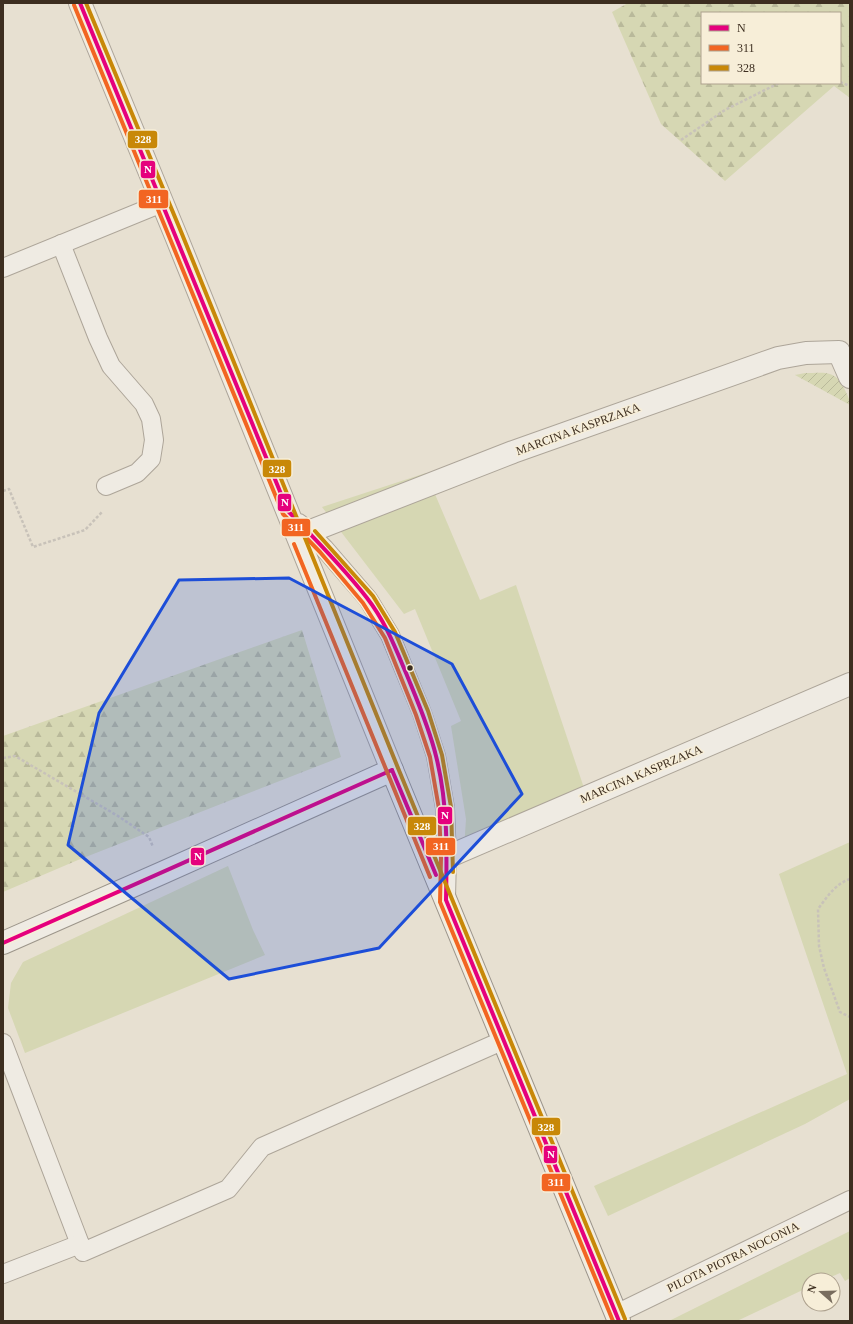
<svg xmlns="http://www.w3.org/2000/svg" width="853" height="1324" viewBox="0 0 853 1324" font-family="'Times New Roman',serif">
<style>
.green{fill:#d6d7b3}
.forest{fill:url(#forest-firs);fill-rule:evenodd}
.garden{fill:url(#garden-furrows)}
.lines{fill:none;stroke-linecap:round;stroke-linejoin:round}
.lane-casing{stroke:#ada599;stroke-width:20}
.street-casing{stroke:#ada599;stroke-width:24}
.secondary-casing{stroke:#9c958a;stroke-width:24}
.path{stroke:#c8c2b9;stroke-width:2.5;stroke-dasharray:3 2;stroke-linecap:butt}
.lane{stroke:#efebe3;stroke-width:18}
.street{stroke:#efebe3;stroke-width:22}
.secondary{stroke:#efebe3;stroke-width:22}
.bus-1-casing{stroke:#f7eed8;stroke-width:7}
.bus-2-casing{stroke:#f7eed8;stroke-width:7}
.bus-3-casing{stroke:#f7eed8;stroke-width:7}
.bus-1{stroke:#e5007d;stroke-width:4}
.bus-2{stroke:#f26522;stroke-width:4}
.bus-3{stroke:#c88808;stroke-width:4}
.marked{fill:#1d4ed8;fill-opacity:0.2;stroke:#1d4ed8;stroke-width:3;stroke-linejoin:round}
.bus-dot{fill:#3d2e20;stroke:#f7eed8;stroke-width:1.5}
.labels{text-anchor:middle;stroke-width:3;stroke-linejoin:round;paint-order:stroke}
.street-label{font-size:12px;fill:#3d2e20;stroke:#f7eed8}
.line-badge{stroke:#f7eed8;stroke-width:1.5}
.badge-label{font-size:11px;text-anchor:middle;font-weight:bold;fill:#fff}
</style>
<defs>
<pattern id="forest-firs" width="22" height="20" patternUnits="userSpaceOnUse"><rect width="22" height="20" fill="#d6d7b3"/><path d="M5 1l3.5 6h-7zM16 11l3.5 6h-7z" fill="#b9b99a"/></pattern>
<pattern id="garden-furrows" width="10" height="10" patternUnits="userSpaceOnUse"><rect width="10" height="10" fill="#d6d7b3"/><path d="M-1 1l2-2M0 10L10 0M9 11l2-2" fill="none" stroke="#b9b99a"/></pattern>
</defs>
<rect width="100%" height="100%" fill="#e7e0d1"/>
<!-- green -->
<g class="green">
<polygon points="426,473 480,600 516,585 588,800 464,850 466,819 451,726 461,721 415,609 404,614 322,507"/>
<polygon points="850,842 850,1099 805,1124 608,1216 594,1186 847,1074 779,874"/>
<polygon points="228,866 253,930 265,955 25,1053 8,1008 11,983 23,962"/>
<polygon points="850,1231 850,1278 845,1281 840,1273 824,1280 809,1280 809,1287 737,1321 669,1321"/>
</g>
<!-- forest -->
<g class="forest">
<path d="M628 3H850V98L834 86 725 181 661 124 612 12ZM702 13H840V83H702Z"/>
<polygon points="302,630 341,757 78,860 3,892 3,736"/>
</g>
<!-- garden -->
<path class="garden" d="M805 373C824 373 836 369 845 390 847 395 850 399 850 405L795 375Z"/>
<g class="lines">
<defs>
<g id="lane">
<polyline points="61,244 98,338 111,366 144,404 151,419 154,440 151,459 137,473 106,486"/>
<polyline points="3,268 162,203"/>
<polyline points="299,523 324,548 368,599 390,635 422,713 436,756 445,808 447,858 446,897"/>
<polyline points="3,1043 83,1252 228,1189 262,1147 504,1040"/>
<polyline points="3,1274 80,1244"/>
<polyline points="616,1314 850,1200"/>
</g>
<g id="street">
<polyline points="80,3 176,236 392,770"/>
<polyline points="298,536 513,452 778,358 806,353 839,352 850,377"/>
<polyline points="431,864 850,684"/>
</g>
<polyline id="secondary" points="3,943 162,873 392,770 619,1321"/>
</defs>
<!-- lane casing -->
<use href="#lane" class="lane-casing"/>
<!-- street casing -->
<use href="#street" class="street-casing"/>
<!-- secondary casing -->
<use href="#secondary" class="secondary-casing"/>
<!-- path -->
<g class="path">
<polyline points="840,82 850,86"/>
<polyline points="681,140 725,110 779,83 784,83"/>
<polyline points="3,491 9,489 33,547 85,530 102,512"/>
<polyline points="3,758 15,756 118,816 149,837 153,847"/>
<path d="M850 879C835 884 827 897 818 909L819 946 824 968 840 1012 850 1017"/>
</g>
<!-- lane -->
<use href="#lane" class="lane"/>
<!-- street -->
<use href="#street" class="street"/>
<!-- secondary -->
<use href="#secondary" class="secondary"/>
<defs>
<g id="bus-1">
<path d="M80 3 288 511C315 539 343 567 367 598 385 621 395 647 406 673 417 700 429 727 436 756 448 803 447 852 446 900L619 1321"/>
<polyline points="392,770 436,875"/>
<polyline points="3,943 392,770"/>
</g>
<g id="bus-2">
<polyline points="74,5 283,514 320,552 363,603 385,638 416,715 430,757 439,809 441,858 440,902 613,1321"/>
<polyline points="294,544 430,877"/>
</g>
<g id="bus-3">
<polyline points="86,3 182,234 398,768 625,1319"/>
<polyline points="315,531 373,596 395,632 428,711 442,755 451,807 453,872"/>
</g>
</defs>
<!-- bus-1 casing -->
<use href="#bus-1" class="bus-1-casing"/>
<!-- bus-2 casing -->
<use href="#bus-2" class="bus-2-casing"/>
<!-- bus-3 casing -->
<use href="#bus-3" class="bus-3-casing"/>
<!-- bus-1 -->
<use href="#bus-1" class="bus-1"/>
<!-- bus-2 -->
<use href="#bus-2" class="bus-2"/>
<!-- bus-3 -->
<use href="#bus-3" class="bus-3"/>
</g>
<!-- marked area -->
<path class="marked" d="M289 578 452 664 522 794 379 948 229 979 68 845 99 713 179 580Z"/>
<!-- markers -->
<circle class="bus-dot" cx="410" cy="668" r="3.5"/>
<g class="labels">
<!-- street labels -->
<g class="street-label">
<text transform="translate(578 429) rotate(-20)" y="4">MARCINA KASPRZAKA</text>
<text transform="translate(641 774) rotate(-23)" y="4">MARCINA KASPRZAKA</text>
<text transform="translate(733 1257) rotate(-26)" y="4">PILOTA PIOTRA NOCONIA</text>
</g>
</g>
<g class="line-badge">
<rect x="127" y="130" width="31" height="19" rx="4" fill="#c88808"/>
<rect x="140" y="160" width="16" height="19" rx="4" fill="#e5007d"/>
<rect x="138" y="189" width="31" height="20" rx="4" fill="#f26522"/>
<rect x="262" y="459" width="30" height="19" rx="4" fill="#c88808"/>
<rect x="277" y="493" width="15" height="19" rx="4" fill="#e5007d"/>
<rect x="281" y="518" width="30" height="19" rx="4" fill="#f26522"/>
<rect x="437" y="806" width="16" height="19" rx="4" fill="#e5007d"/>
<rect x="407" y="816" width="30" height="20" rx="4" fill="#c88808"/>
<rect x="425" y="837" width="31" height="19" rx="4" fill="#f26522"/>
<rect x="190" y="847" width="15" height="19" rx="4" fill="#e5007d"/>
<rect x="531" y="1117" width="30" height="19" rx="4" fill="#c88808"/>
<rect x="543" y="1145" width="15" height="19" rx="4" fill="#e5007d"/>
<rect x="541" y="1173" width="30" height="19" rx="4" fill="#f26522"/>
</g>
<g class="badge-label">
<text x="143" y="143">328</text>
<text x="148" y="173">N</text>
<text x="154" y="203">311</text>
<text x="277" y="473">328</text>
<text x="285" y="506">N</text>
<text x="296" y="531">311</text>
<text x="445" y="819">N</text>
<text x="422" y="830">328</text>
<text x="441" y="850">311</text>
<text x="198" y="860">N</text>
<text x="546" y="1131">328</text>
<text x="551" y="1158">N</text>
<text x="556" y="1186">311</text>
</g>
<!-- border -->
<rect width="853" height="1324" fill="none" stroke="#3d2e20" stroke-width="8"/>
<!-- legend -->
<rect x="701" y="12" width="140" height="72" fill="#f7eed8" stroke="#ada18e"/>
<rect x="709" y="25" width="20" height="6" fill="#e5007d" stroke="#ada18e"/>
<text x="737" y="32" font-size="12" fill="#3d2e20">N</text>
<rect x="709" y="45" width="20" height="6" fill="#f26522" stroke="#ada18e"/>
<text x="737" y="52" font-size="12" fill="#3d2e20">311</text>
<rect x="709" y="65" width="20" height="6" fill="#c88808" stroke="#ada18e"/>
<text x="737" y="72" font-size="12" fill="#3d2e20">328</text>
<!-- north arrow -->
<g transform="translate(821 1292) rotate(290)"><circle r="19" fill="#f7eed8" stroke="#ada18e"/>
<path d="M0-3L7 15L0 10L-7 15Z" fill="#786c5e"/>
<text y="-6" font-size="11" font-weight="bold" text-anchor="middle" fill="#3d2e20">N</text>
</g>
</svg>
